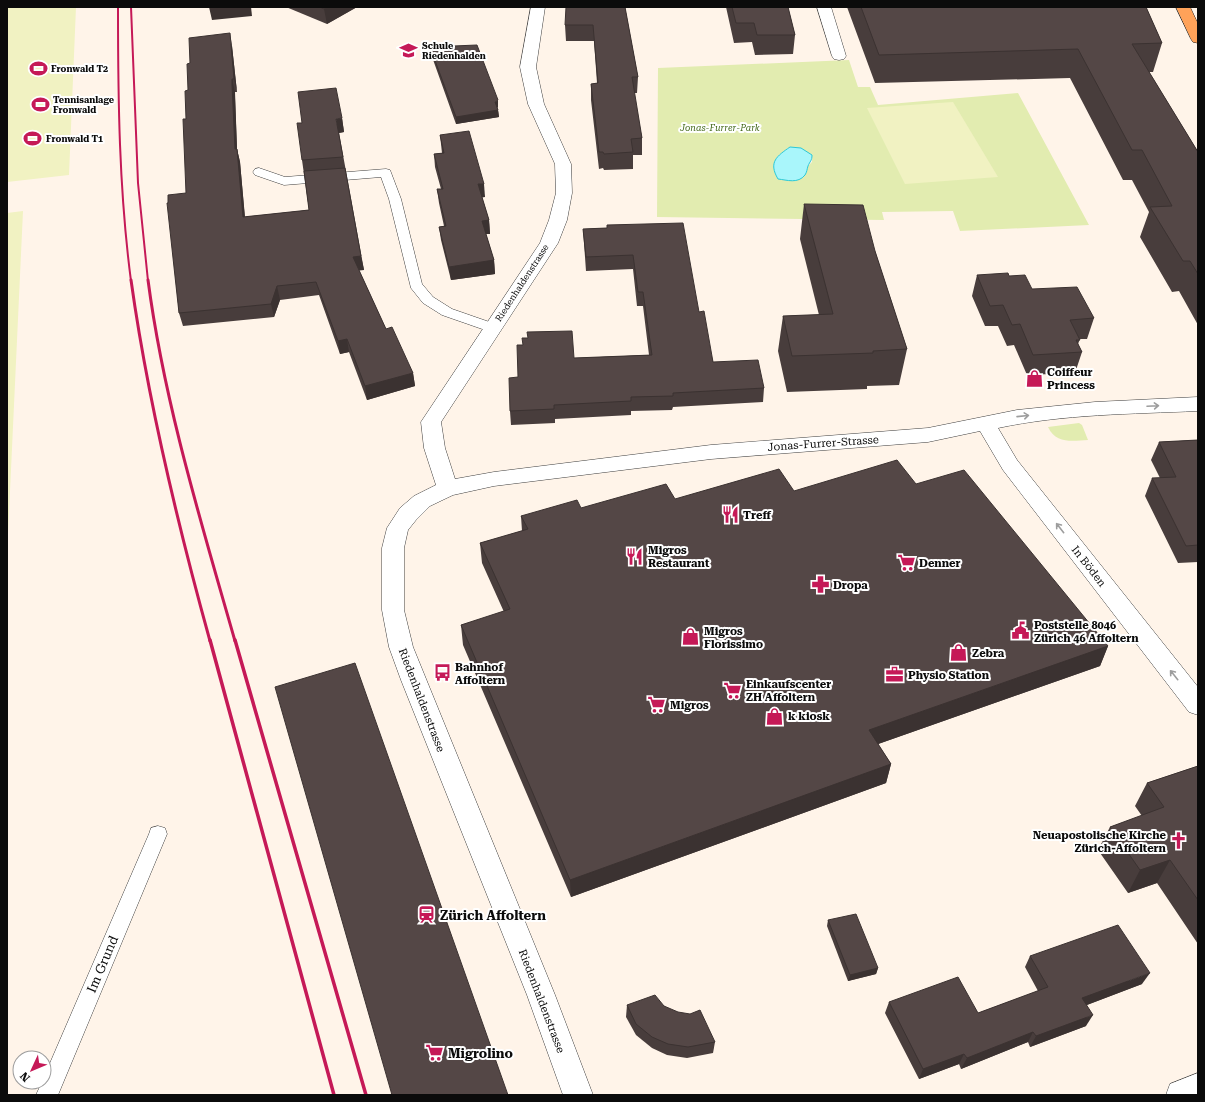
<svg xmlns="http://www.w3.org/2000/svg" width="1205" height="1102" viewBox="0 0 1205 1102" font-family="'Roboto Serif',serif">
<style>
.green{fill:#e2ecb0;fill-rule:evenodd}
.pitch{fill:#f1f2c2}
.water{fill:#a9f6fb;stroke:#2ac9d8}
.lines{fill:none;stroke-linecap:round;stroke-linejoin:round}
.service-casing{stroke:#3e3e3e;stroke-width:1}
.minor-casing{stroke:#3e3e3e;stroke-width:1}
.tertiary-casing{stroke:#3e3e3e;stroke-width:1}
.primary-casing{stroke:#1c1c1c;stroke-width:1}
.service{fill:#fff;fill-rule:evenodd}
.minor{fill:#fff;fill-rule:evenodd}
.tertiary{fill:#fff;fill-rule:evenodd}
.primary{fill:#ffa259;fill-rule:evenodd}
.rail-far2{stroke:#c51957;stroke-width:2}
.rail-far1{stroke:#c51957;stroke-width:3}
.rail{stroke:#c51957;stroke-width:3.5}
.wall{fill:#483d3c}
.shaded-wall{fill:#3b3231}
.building{fill:#544746;stroke:#3b3231}
.oneway{stroke:#9d9d9d}
.labels{text-anchor:middle;stroke-width:4;stroke-linejoin:round;paint-order:stroke}
.far-poi-label{font-size:9px;font-weight:bold;fill:#0b0b0b;stroke:#fff;text-anchor:start}
.far-park-label{font-size:9px;font-style:italic;fill:#416717;stroke:#fff}
.far-street-label{font-size:9px;fill:#0b0b0b;stroke:#fff}
.poi-label{font-size:11px;font-weight:bold;fill:#0b0b0b;stroke:#fff;text-anchor:start}
.street-label{font-size:11px;fill:#0b0b0b;stroke:#fff}
.near-poi-label{font-size:13px;font-weight:bold;fill:#0b0b0b;stroke:#fff;text-anchor:start}
.near-street-label{font-size:13px;fill:#0b0b0b;stroke:#fff}
</style>
<rect width="100%" height="100%" fill="#fff4e9"/>
<!-- green -->
<g class="green">
<path d="M849 60 858 87H870L878 105 1018 93 1089 225 960 231 953 211 882 212 884 220 657 217 658 68ZM790 147 812 155V162L808 166 778 179C768 162 777 156 790 147Z"/>
<path d="M1079 423 1082 425 1088 440C1072 441 1056 444 1048 427Z"/>
</g>
<!-- pitch -->
<g class="pitch">
<polygon points="7,7 76,7 69,175 7,182"/>
<polygon points="953,102 998,177 905,184 867,108"/>
<polygon points="23,211 7,556 7,213"/>
</g>
<!-- water -->
<path class="water" d="M790 147 801 148 812 155C812 161 810 161 808 166 807 169 807 172 805 175 798 184 787 180 778 179 768 162 777 156 790 147Z"/>
<g class="lines">
<defs>
<g id="service">
<polygon points="259,168 285,177 386,169 390,170 401,199 422,284 433,297 452,309 498,325 500,328 498,331 493,332 488,331 442,315 423,303 411,288 389,199 381,177 284,185 255,175 253,172 255,169"/>
<polygon points="158,826 165,828 167,834 58,1095 36,1095 42,1082 44,1082 44,1077 149,834 151,828"/>
</g>
<g id="minor">
<path d="M531 7H545L536 67 544 104 571 164 572 193 567 220 558 243 441 422 445 448 455 479 494 472 711 445 928 428 1017 410 1095 402 1198 397V411C1132 414 1063 414 998 428L1017 460 1198 687V715L1189 712 1003 470 980 431 928 442 711 459 494 486 453 495 430 506 416 520 408 530 404 548V610L413 647 555 995 593 1095H563L527 995 401 680 389 647 382 610V548L387 528 400 508 414 496 436 485 424 448 421 422 540 243 549 220 556 193 555 164 528 104 520 67Z"/>
<polygon points="817,7 831,7 846,56 844,59 839,60 834,59 832,56"/>
</g>
<polygon id="tertiary" points="1198,1073 1198,1095 1166,1095 1170,1084"/>
<polygon id="primary" points="1176,7 1190,7 1198,24 1198,43 1193,42 1191,39"/>
</defs>
<!-- service casing -->
<use href="#service" class="service-casing"/>
<!-- minor casing -->
<use href="#minor" class="minor-casing"/>
<!-- tertiary casing -->
<use href="#tertiary" class="tertiary-casing"/>
<!-- primary casing -->
<use href="#primary" class="primary-casing"/>
<!-- service -->
<use href="#service" class="service"/>
<!-- minor -->
<use href="#minor" class="minor"/>
<!-- tertiary -->
<use href="#tertiary" class="tertiary"/>
<!-- primary -->
<use href="#primary" class="primary"/>
<!-- rail-far2 -->
<g class="rail-far2">
<path d="M118 7C118 99 119 190 131 281"/>
<polyline points="131,7 138,183 148,281"/>
</g>
<!-- rail-far1 -->
<g class="rail-far1">
<path d="M131 280C148 402 177 522 210 641"/>
<path d="M148 280C164 402 201 522 235 641"/>
</g>
<!-- rail -->
<g class="rail">
<polyline points="210,640 334,1095"/>
<polyline points="235,640 366,1095"/>
</g>
</g>
<!-- wall -->
<g class="wall">
<polygon points="286,7 357,7 327,24"/>
<polygon points="625,7 638,77 637,93 634,93 642,138 642,155 633,155 633,169 604,170 603,168 599,169 591,100 591,84 597,83 594,41 566,41 565,25"/>
<polygon points="726,7 788,7 795,35 793,54 755,55 752,42 734,43"/>
<polygon points="847,7 1146,7 1162,43 1153,72 1149,72 1198,152 1198,325 1179,291 1172,292 1140,237 1149,212 1132,180 1123,180 1070,78 875,83"/>
<polygon points="232,46 237,92 235,92 235,98 237,149 240,162 245,217 309,210 302,160 342,118 344,132 339,133 364,270 359,270 386,329 413,373 415,386 367,400 349,352 340,354 319,295 280,300 274,317 183,326 179,313 168,203 186,193 186,119 190,63"/>
<polygon points="430,47 498,107 497,108 498,110 499,117 456,124 431,54"/>
<polygon points="440,135 485,197 482,197 489,220 490,234 486,234 494,260 495,274 451,280 441,240 439,227 444,226 439,203 437,189 441,189 435,167 434,154 442,153"/>
<polygon points="804,204 875,251 907,349 899,385 867,386 867,389 787,392 778,351 783,316 819,315 800,239"/>
<polygon points="607,228 699,312 713,362 764,388 763,402 673,407 672,410 631,411 631,415 555,419 555,423 511,425 510,411 518,377 574,358 649,355 643,306 637,306 633,269 586,271 583,229"/>
<polygon points="977,275 1009,276 1032,289 1094,318 1087,339 1080,339 1078,344 1082,352 1075,373 1027,375 1014,345 1007,346 998,326 985,326 972,296"/>
<polygon points="1198,440 1198,562 1178,563 1145,496 1152,478 1160,478 1151,460 1159,442"/>
<polygon points="916,484 1108,646 1100,666 878,744 891,764 886,783 571,897 463,645 461,625 504,612 482,563 480,543 522,531 521,516 581,508 675,499 794,491"/>
<polygon points="1198,766 1198,944 1157,883 1128,893 1098,850 1110,827 1142,816 1135,806 1147,783"/>
<polygon points="828,920 878,968 876,974 848,981 827,926"/>
<polygon points="1030,956 1142,984 1087,1005 1086,1026 1030,1047 1028,1042 961,1069 959,1064 919,1079 885,1013 889,1002 978,1013 1038,991 1025,967"/>
<polygon points="627,1005 664,1006 715,1042 713,1053 687,1058 667,1055 652,1048 636,1035 626,1017"/>
</g>
<!-- shaded-wall -->
<g class="shaded-wall">
<polygon points="209,7 251,7 252,16 212,20"/>
<polygon points="327,7 357,7 327,24 324,9"/>
<polygon points="230,33 232,46 237,92 234,79"/>
<polygon points="232,79 235,92 237,149 240,162 246,231 243,217 235,149"/>
<polygon points="498,100 498,107 495,109 495,102"/>
<polygon points="498,110 499,117 456,124 456,117"/>
<polygon points="342,118 344,132 338,133 336,119"/>
<polygon points="478,184 484,184 485,197 479,198"/>
<polygon points="489,220 490,234 483,234 482,221"/>
<polygon points="361,256 364,270 355,271 353,257"/>
<polygon points="494,260 495,274 451,280 449,267"/>
<polygon points="277,286 280,300 274,317 271,304"/>
<polygon points="347,339 349,352 340,354 338,341"/>
<polygon points="413,373 415,386 367,400 365,386"/>
<polygon points="1108,646 1100,666 864,749 869,730"/>
<polygon points="891,764 886,783 571,897 570,880"/>
<polygon points="1170,860 1157,883 1128,893 1140,870"/>
<polygon points="878,968 876,974 848,981 850,975"/>
<polygon points="1150,973 1142,984 1076,1009 1082,998"/>
<polygon points="1093,1015 1086,1026 1030,1047 1036,1036"/>
<polygon points="1033,1032 1028,1042 961,1069 967,1058"/>
<polygon points="964,1054 959,1064 919,1079 923,1069"/>
</g>
<!-- building -->
<g class="building">
<polygon points="320,7 327,7 324,9"/>
<polygon points="566,7 625,7 638,77 632,77 642,138 631,139 633,152 604,154 603,152 599,152 591,84 598,83 593,25 565,25"/>
<polygon points="732,7 788,7 795,35 757,35 754,23 736,23"/>
<polygon points="861,7 1146,7 1162,43 1132,44 1198,152 1198,274 1190,261 1183,261 1150,207 1172,206 1142,150 1132,150 1078,49 879,55"/>
<polygon points="230,33 234,79 232,79 232,85 235,149 237,149 243,217 309,210 304,171 345,168 361,256 353,257 386,329 392,327 413,373 365,386 347,339 338,341 316,282 277,286 271,304 179,313 167,203 168,203 168,195 186,193 183,119 186,119 185,91 188,90 187,64 190,63 189,38"/>
<polygon points="477,45 498,100 495,102 498,110 456,117 430,47"/>
<polygon points="336,88 342,118 336,119 343,157 302,160 297,123 302,123 298,92"/>
<polygon points="469,131 484,184 478,184 489,220 482,221 494,260 449,267 439,227 446,226 437,189 443,189 434,154 444,153 440,135"/>
<polygon points="804,204 863,205 875,251 907,349 873,351 873,353 792,356 783,316 833,314"/>
<polygon points="683,223 699,312 704,311 713,362 758,360 764,388 673,393 673,396 631,397 631,401 554,405 554,409 510,411 509,378 518,377 517,345 523,345 522,338 528,338 527,332 572,331 574,358 652,355 643,292 638,292 633,255 586,257 583,229 607,228 607,225"/>
<polygon points="1008,273 1009,276 1025,275 1032,289 1077,287 1094,318 1070,320 1080,340 1076,340 1082,352 1033,355 1020,324 1012,325 1003,305 990,306 977,275"/>
<polygon points="1198,440 1198,545 1186,546 1152,478 1176,477 1159,442"/>
<polygon points="897,460 916,484 964,470 1108,646 869,730 891,764 570,880 461,625 510,609 480,543 528,529 521,516 577,500 581,508 588,506 666,484 675,499 779,469 794,491"/>
<polygon points="355,663 508,1095 392,1095 275,687"/>
<polygon points="1198,766 1198,900 1170,860 1140,870 1110,827 1164,807 1147,783"/>
<polygon points="856,914 878,968 850,975 828,920"/>
<polygon points="1118,925 1150,973 1082,998 1093,1015 1036,1036 1033,1032 967,1058 964,1054 923,1069 889,1002 958,977 978,1013 1048,987 1030,956"/>
<polygon points="655,995 664,1006 678,1012 690,1014 700,1010 715,1042 688,1047 668,1044 652,1037 636,1024 627,1005"/>
</g>
<!-- one-way arrows -->
<defs><path id="oneway-shaft" d="M-6 0H5M1.5-3L5.5 0L1.5 3" fill="none" stroke-width="1.6" stroke-linecap="round" stroke-linejoin="round"/></defs>
<g class="oneway">
<use href="#oneway-shaft" transform="translate(1153 406) rotate(-3)"/>
<use href="#oneway-shaft" transform="translate(1023 416) rotate(-6)"/>
<use href="#oneway-shaft" transform="translate(1060 528) rotate(-128)"/>
<use href="#oneway-shaft" transform="translate(1174 675) rotate(-129)"/>
</g>
<!-- icons -->
<defs>
<symbol id="school-bare" viewBox="-9 -9 18 18"><path d="M0-5L7-2L0 1L-7-2ZM-4 1L0 2.5L4 1V4Q0 6-4 4Z" fill="#c51957" stroke="#fff" stroke-width="2.5" paint-order="stroke"/></symbol>
<symbol id="stadium-bare" viewBox="-9 -9 18 18"><path d="M0-5a6.5 5 0 1 0 0 10a6.5 5 0 1 0 0-10ZM-3.5-1.8h7v3.6h-7Z" fill="#c51957" stroke="#fff" stroke-width="2.5" paint-order="stroke"/></symbol>
<symbol id="shop-bare" viewBox="-9 -9 18 18"><path d="M-5-2.5h2.3a2.7 3.5 0 0 1 5.4 0H5L5.5 6h-11ZM-1.5-2.5h3a1.5 2.3 0 0 0-3 0Z" fill="#c51957" stroke="#fff" stroke-width="2.5" paint-order="stroke"/></symbol>
<symbol id="restaurant-bare" viewBox="-9 -9 18 18"><path d="M-5-6h1v4h1v-4h1v4h1v-4h1v5L-1.5 .5V6h-2V.5L-5-1ZM5-6V6H3V1.5H1.5Q1.5-4 5-6Z" fill="#c51957" stroke="#fff" stroke-width="2.5" paint-order="stroke"/></symbol>
<symbol id="supermarket-bare" viewBox="-9 -9 18 18"><path d="M-6-5.5h2.5l.6 2H6L4.5 2H-2.5L-4.4-4H-6ZM-1.5 3.2a1.3 1.3 0 1 0 .1 0ZM3 3.2a1.3 1.3 0 1 0 .1 0Z" fill="#c51957" stroke="#fff" stroke-width="2.5" paint-order="stroke"/></symbol>
<symbol id="pharmacy-bare" viewBox="-9 -9 18 18"><path d="M-2-6h4v4h4v4h-4v4h-4v-4h-4v-4h4Z" fill="#c51957" stroke="#fff" stroke-width="2.5" paint-order="stroke"/></symbol>
<symbol id="civic-bare" viewBox="-9 -9 18 18"><path d="M-.6-6.5H3V-4.5H.6V-3L4-1V1h2V6H-6V1h2V-1L-.6-3ZM-1.2 2.5V6h2.4V2.5Z" fill="#c51957" stroke="#fff" stroke-width="2.5" paint-order="stroke"/></symbol>
<symbol id="bus-bare" viewBox="-9 -9 18 18"><path d="M-5-6H5V4H4V6H2V4H-2V6H-4V4H-5ZM-3.5-4V0h7V-4ZM-3.5 1.2v1.5H-2V1.2ZM2 1.2v1.5H3.5V1.2Z" fill="#c51957" stroke="#fff" stroke-width="2.5" paint-order="stroke"/></symbol>
<symbol id="office-bare" viewBox="-9 -9 18 18"><path d="M-6-3h4V-5.5h4V-3h4V5H-6ZM-1-4.5V-3h2v-1.5ZM-6 0V1H6V0Z" fill="#c51957" stroke="#fff" stroke-width="2.5" paint-order="stroke"/></symbol>
<symbol id="church-bare" viewBox="-9 -9 18 18"><path d="M-1.2-6h2.4v3.5h3.3v2.4h-3.3V6h-2.4V-.1h-3.3v-2.4h3.3Z" fill="#c51957" stroke="#fff" stroke-width="2.5" paint-order="stroke"/></symbol>
<symbol id="station-bare" viewBox="-9 -9 18 18"><path d="M-3-6H3Q5-6 5-4V2Q5 4 3 4L4.5 6H3L1.5 4h-3L-3 6H-4.5L-3 4Q-5 4-5 2V-4Q-5-6-3-6ZM-3.5-4v3h7v-3ZM-3.5 1v1.5H-2V1ZM2 1v1.5H3.5V1Z" fill="#c51957" stroke="#fff" stroke-width="2.5" paint-order="stroke"/></symbol>
</defs>
<g fill-rule="evenodd">
<use href="#school-bare" x="396" y="38" width="25" height="25"/>
<use href="#stadium-bare" x="26" y="56" width="25" height="25"/>
<use href="#stadium-bare" x="28" y="92" width="25" height="25"/>
<use href="#stadium-bare" x="20" y="126" width="25" height="25"/>
<use href="#shop-bare" x="1022" y="366" width="25" height="25"/>
<use href="#restaurant-bare" x="718" y="502" width="25" height="25"/>
<use href="#restaurant-bare" x="622" y="544" width="25" height="25"/>
<use href="#supermarket-bare" x="894" y="550" width="25" height="25"/>
<use href="#pharmacy-bare" x="808" y="572" width="25" height="25"/>
<use href="#civic-bare" x="1008" y="618" width="25" height="25"/>
<use href="#shop-bare" x="678" y="624" width="25" height="25"/>
<use href="#shop-bare" x="946" y="640" width="25" height="25"/>
<use href="#bus-bare" x="430" y="660" width="25" height="25"/>
<use href="#office-bare" x="882" y="662" width="25" height="25"/>
<use href="#supermarket-bare" x="720" y="678" width="25" height="25"/>
<use href="#supermarket-bare" x="644" y="692" width="25" height="25"/>
<use href="#shop-bare" x="762" y="704" width="25" height="25"/>
<use href="#church-bare" x="1166" y="828" width="25" height="25"/>
<use href="#station-bare" x="414" y="902" width="25" height="25"/>
<use href="#supermarket-bare" x="422" y="1040" width="25" height="25"/>
</g>
<g class="labels">
<!-- far-poi labels -->
<g class="far-poi-label">
<text x="422" y="49">Schule<tspan x="422" dy="10">Riedenhalden</tspan></text>
<text x="51" y="72">Fronwald T2</text>
<text x="53" y="103">Tennisanlage<tspan x="53" dy="10">Fronwald</tspan></text>
<text x="46" y="142">Fronwald T1</text>
</g>
<!-- far-park labels -->
<g class="far-park-label">
<text x="720" y="131">Jonas-Furrer-Park</text>
</g>
<!-- far-street labels -->
<g class="far-street-label">
<text transform="translate(522 283) rotate(-57)" y="3">Riedenhaldenstrasse</text>
</g>
<!-- poi labels -->
<g class="poi-label">
<text x="1047" y="376">Coiffeur<tspan x="1047" dy="13">Princess</tspan></text>
<text x="743" y="519">Treff</text>
<text x="648" y="554">Migros<tspan x="648" dy="13">Restaurant</tspan></text>
<text x="919" y="567">Denner</text>
<text x="833" y="589">Dropa</text>
<text x="1034" y="629">Poststelle 8046<tspan x="1034" dy="13">Zürich 46 Affoltern</tspan></text>
<text x="704" y="635">Migros<tspan x="704" dy="13">Florissimo</tspan></text>
<text x="972" y="657">Zebra</text>
<text x="455" y="671">Bahnhof<tspan x="455" dy="13">Affoltern</tspan></text>
<text x="908" y="679">Physio Station</text>
<text x="746" y="688">Einkaufscenter<tspan x="746" dy="13">ZH Affoltern</tspan></text>
<text x="670" y="709">Migros</text>
<text x="788" y="720">k kiosk</text>
<text x="1166" y="839" text-anchor="end">Neuapostolische Kirche<tspan x="1166" dy="13">Zürich-Affoltern</tspan></text>
</g>
<!-- street labels -->
<g class="street-label">
<text transform="translate(823 443) rotate(-4)" y="4">Jonas-Furrer-Strasse</text>
<text transform="translate(1089 566) rotate(52)" y="4">In Böden</text>
<text transform="translate(422 700) rotate(69)" y="4">Riedenhaldenstrasse</text>
<text transform="translate(542 1001) rotate(69)" y="4">Riedenhaldenstrasse</text>
</g>
<!-- near-poi labels -->
<g class="near-poi-label">
<text x="440" y="920">Zürich Affoltern</text>
<text x="448" y="1058">Migrolino</text>
</g>
<!-- near-street labels -->
<g class="near-street-label">
<text transform="translate(102 964) rotate(-67)" y="5">Im Grund</text>
</g>
</g>
<!-- border -->
<rect width="1205" height="1102" fill="none" stroke="#0b0b0b" stroke-width="16"/>
<!-- north arrow -->
<g transform="translate(32 1070) rotate(226)"><circle r="19" fill="#ffffff" stroke="#9d9d9d"/>
<path d="M0-3L7 15L0 10L-7 15Z" fill="#c51957"/>
<text y="-6" font-size="11" font-weight="bold" text-anchor="middle" fill="#0b0b0b">N</text>
</g>
</svg>
